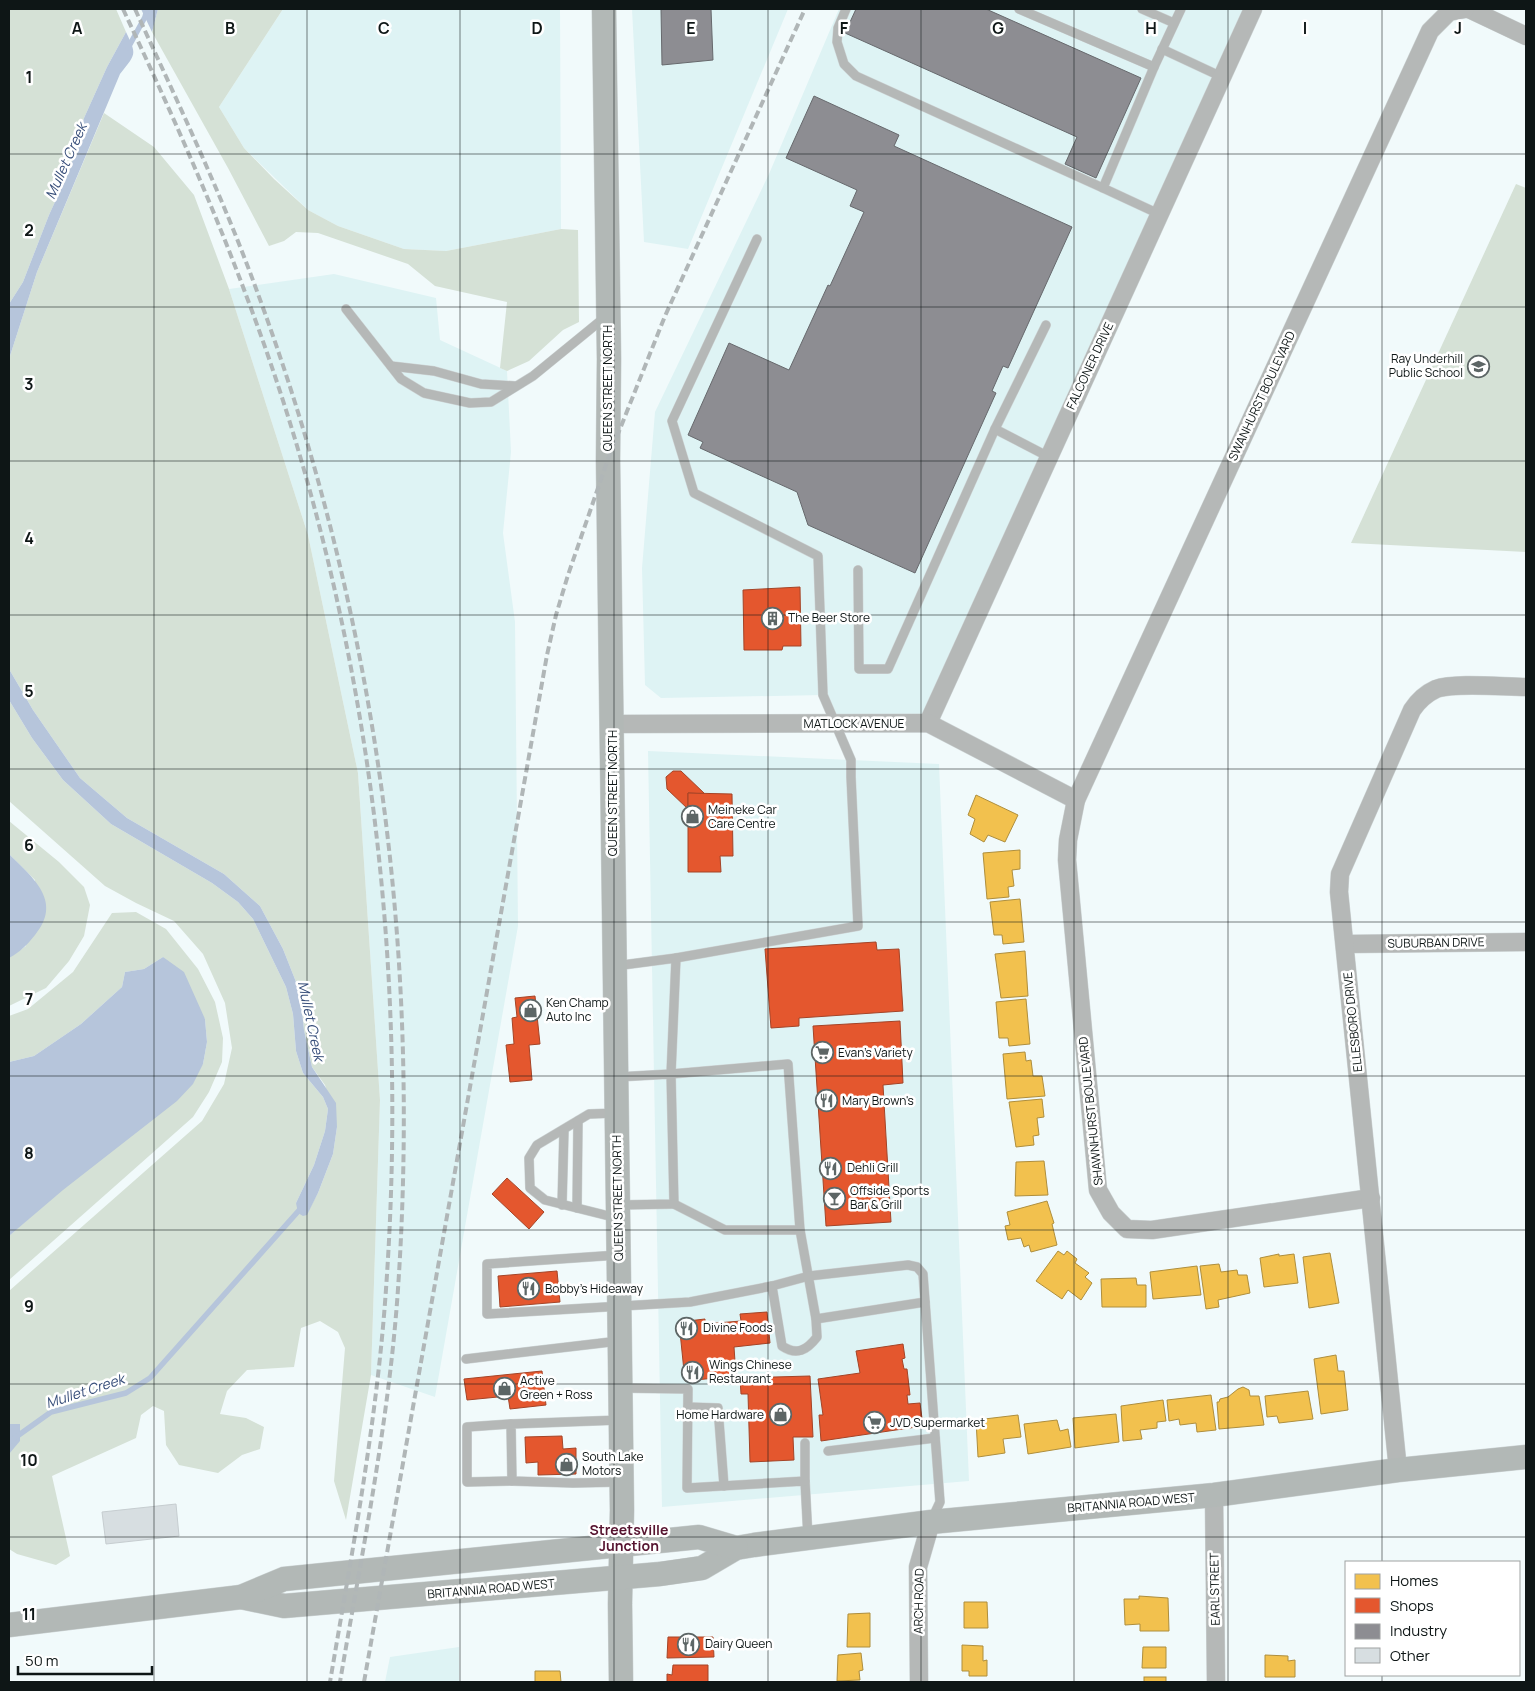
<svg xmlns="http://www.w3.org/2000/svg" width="1535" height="1691" viewBox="0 0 1535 1691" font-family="Manrope,sans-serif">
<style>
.built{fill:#def3f4}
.green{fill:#d5e1d6}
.water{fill:#b6c5db}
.homes{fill:#f2c14e;stroke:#ae8e3d}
.shops{fill:#e4572e;stroke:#a44427}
.industry{fill:#8d8d92;stroke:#67696d}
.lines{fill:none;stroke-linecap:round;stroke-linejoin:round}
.stream{stroke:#b6c5db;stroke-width:5.5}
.building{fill:#d7dee1;stroke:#c6cdd0}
.lane-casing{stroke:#ced5d6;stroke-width:10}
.street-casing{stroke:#ced5d6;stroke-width:19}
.secondary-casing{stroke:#ced5d6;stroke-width:25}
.lane{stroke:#b5b8b7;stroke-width:9}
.street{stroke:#b5b8b7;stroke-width:18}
.secondary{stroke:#b2b8b6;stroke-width:24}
.rail{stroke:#b0b6b7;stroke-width:4;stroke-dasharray:8 4;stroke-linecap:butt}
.grid{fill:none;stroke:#0e1616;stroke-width:1;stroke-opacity:0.55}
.labels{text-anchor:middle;stroke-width:5;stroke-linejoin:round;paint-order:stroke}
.poi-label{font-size:12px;fill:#0e1616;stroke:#fff;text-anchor:start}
.street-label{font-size:12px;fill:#0e1616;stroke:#fff}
.water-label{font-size:14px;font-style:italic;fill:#374e7a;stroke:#fff}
.neighbourhood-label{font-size:14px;font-weight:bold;fill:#561430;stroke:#fff}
.grid-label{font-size:16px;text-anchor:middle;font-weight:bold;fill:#0e1616;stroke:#fff;stroke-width:5;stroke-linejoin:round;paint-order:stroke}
</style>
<rect width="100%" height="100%" fill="#f1fafb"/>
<!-- built -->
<g class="built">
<polygon points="283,9 560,9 561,229 446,251 404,249 338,226 308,210 244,148 219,107"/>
<polygon points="632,9 788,9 688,249 644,242"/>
<polygon points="839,9 1253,9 928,723 836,724 823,695 661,698 645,685 642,568 655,412 769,174"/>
<polygon points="334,274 436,298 440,340 507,371 511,452 503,533 515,622 518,926 435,1397 371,1375 380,1100 358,773 308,535 229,289"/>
<polygon points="648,751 939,764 969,1481 662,1507"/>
<polygon points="459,1647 459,1682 385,1682 390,1657"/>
</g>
<!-- green -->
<g class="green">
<polygon points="10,9 116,9 126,32 107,67 84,118 70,169 49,215 23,282 9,304"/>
<polygon points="158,9 283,9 219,107 244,148 274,179 308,210 338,226 404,249 446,251 561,229 578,230 579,322 563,330 529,361 507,371 500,368 507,302 435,286 408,264 318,233 296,232 284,241 269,246 228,168 152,32"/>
<polygon points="104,113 154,147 194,195 229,289 308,535 358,773 380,1100 371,1375 346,1520 334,1481 345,1348 338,1332 320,1321 301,1328 294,1367 247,1370 227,1391 220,1414 246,1418 264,1427 260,1449 242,1455 218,1473 179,1465 166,1445 164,1411 153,1406 141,1415 136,1438 52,1476 70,1556 56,1565 17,1554 9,1549 9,1454 20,1425 9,1424 9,1291 202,1121 224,1084 232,1048 225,1003 203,954 174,921 136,903 105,886 9,801 9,700 32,738 63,780 111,824 212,883 238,902 253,919 286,987 293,1014 296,1051 303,1073 323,1097 328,1109 325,1131 314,1165 296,1203 306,1215 318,1193 333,1154 337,1127 325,1085 312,1067 304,1030 300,992 283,949 260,906 224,874 127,818 80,778 33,710 9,669 9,359 37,272"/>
<polygon points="1516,184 1526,188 1526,552 1351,543"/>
<polygon points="9,821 59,862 84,887 90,905 84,936 69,961 46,988 9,1006 9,958 26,946 35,880 9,854"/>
<polygon points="136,912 166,929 198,969 215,1002 223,1038 222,1062 209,1092 193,1117 9,1280 9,1236 203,1064 207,1042 205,1019 163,957 144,969 125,972 122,987 81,1024 34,1056 9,1062 9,1016 28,1009 73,972 112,913"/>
</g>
<!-- water -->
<g class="water">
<polygon points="141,9 158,9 152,32"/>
<path d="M126 32C137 55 136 54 120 74L37 272 9 359V304L23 282 49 215 70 169 84 118 107 67Z"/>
<polygon points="9,669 33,710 80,778 127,818 224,874 260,906 283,949 300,992 304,1030 312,1067 336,1103 337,1127 333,1154 318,1193 307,1215 303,1216 298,1213 296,1203 314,1165 325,1131 328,1109 323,1097 303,1073 296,1051 293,1014 286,987 253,919 238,902 212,883 111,824 63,780 32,738 9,700"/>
<path d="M9 854C33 878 63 901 35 935 28 944 19 953 9 958Z"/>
<polygon points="163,957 184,972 205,1019 207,1042 203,1064 193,1084 177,1101 63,1190 9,1236 9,1062 34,1056 81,1024 122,987 125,972 144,969"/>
<polygon points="9,1424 20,1424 20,1441 9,1454"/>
</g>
<!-- homes -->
<g class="homes">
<polygon points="976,795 1018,815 1005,842 988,835 984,842 970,834 975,819 968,815"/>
<polygon points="1020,850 1020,869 1012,870 1014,886 1008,887 1009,897 987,899 983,853"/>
<polygon points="1020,899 1024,942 1003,944 1002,935 994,935 990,902"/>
<polygon points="1025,951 1028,996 1001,998 995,954"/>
<polygon points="1026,999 1030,1044 1009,1046 1008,1038 999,1038 996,1002"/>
<polygon points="1025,1052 1026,1061 1031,1060 1033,1076 1042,1076 1045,1096 1007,1099 1003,1054"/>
<polygon points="1042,1099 1044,1117 1037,1118 1039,1135 1033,1136 1034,1145 1016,1147 1009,1102"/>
<polygon points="1044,1161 1048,1195 1015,1196 1016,1162"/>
<polygon points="1047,1201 1054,1223 1052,1224 1057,1245 1031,1252 1029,1245 1024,1247 1021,1238 1008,1240 1005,1226 1010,1225 1007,1212"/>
<polygon points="1058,1251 1064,1255 1067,1251 1077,1259 1075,1263 1089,1273 1085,1277 1092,1283 1081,1300 1068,1290 1062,1299 1036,1281"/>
<polygon points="1330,1253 1339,1303 1309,1308 1303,1257"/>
<polygon points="1279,1254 1279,1256 1294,1254 1298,1283 1264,1287 1260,1258"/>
<polygon points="1219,1264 1221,1272 1237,1270 1238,1275 1247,1275 1250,1293 1218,1300 1219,1307 1206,1309 1200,1266"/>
<polygon points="1197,1266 1201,1295 1153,1299 1150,1272"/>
<polygon points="1136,1278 1137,1285 1146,1285 1146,1307 1102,1307 1101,1279"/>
<polygon points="1336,1355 1338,1371 1344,1371 1348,1410 1321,1414 1314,1359"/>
<polygon points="1243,1387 1249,1390 1250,1396 1259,1396 1264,1425 1219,1429 1217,1402 1219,1402 1220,1399 1228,1397 1238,1389"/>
<polygon points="1308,1391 1313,1419 1279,1423 1277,1416 1267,1417 1265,1396"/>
<polygon points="1211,1395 1216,1430 1197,1432 1196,1423 1180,1425 1179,1419 1169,1421 1167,1400"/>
<polygon points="1163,1400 1166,1421 1157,1422 1157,1428 1140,1430 1142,1439 1123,1441 1121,1406"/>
<polygon points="1116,1414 1119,1442 1075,1448 1073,1418"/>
<polygon points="1018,1415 1021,1437 1003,1439 1005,1453 978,1457 976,1420"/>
<polygon points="1057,1420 1060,1431 1068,1429 1071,1447 1028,1454 1024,1424"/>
<polygon points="1139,1596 1168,1598 1169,1631 1140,1631 1140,1624 1125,1625 1124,1599 1139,1599"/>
<polygon points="964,1602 987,1602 988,1628 964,1628"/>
<polygon points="870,1613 870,1647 847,1647 848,1614"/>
<polygon points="962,1645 983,1646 983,1661 987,1660 987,1676 969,1676 969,1671 962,1671"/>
<polygon points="1143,1647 1166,1647 1166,1668 1142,1668"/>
<polygon points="861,1653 863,1670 859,1671 860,1680 837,1681 838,1655"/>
<polygon points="1265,1655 1288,1656 1288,1661 1295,1660 1295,1677 1265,1677"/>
<polygon points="535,1671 560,1671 561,1682 535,1682"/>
<rect x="1144" y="1677" width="22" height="5"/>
</g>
<!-- shops -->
<g class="shops">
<polygon points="800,587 801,646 783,646 782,650 744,650 743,590"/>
<polygon points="673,771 681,771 705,794 688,793 688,809 667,789 666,777"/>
<polygon points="688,793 732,794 733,856 720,856 721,872 688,872"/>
<polygon points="876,942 877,950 899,949 903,1011 799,1018 799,1026 771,1028 765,949"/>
<polygon points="535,996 540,1044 529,1045 532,1080 510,1082 506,1045 514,1044 512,1018 517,1017 515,998"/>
<polygon points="900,1021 903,1083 883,1085 891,1222 826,1226 813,1026"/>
<polygon points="507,1178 544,1212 529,1229 492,1194"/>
<polygon points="557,1271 560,1302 500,1307 498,1276"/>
<polygon points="767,1312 770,1343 734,1347 736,1376 685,1381 679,1322 705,1319 705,1324 741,1321 740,1314"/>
<polygon points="903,1344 905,1358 902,1359 904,1369 907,1369 910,1395 907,1395 908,1404 920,1403 923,1426 821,1441 819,1415 823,1415 818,1379 860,1373 856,1351"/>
<polygon points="542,1371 546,1405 510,1409 508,1396 467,1400 464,1379"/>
<polygon points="810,1376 813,1437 793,1437 794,1460 750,1462 748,1394 741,1394 740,1378"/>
<polygon points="562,1436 563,1449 576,1448 576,1474 538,1475 538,1462 526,1463 525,1437"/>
<polygon points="668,1637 713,1637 714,1657 667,1658"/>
<polygon points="673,1665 708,1665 708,1682 667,1682 667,1674 672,1675"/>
</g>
<!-- industry -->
<g class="industry">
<polygon points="661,9 711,9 713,60 662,65"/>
<polygon points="856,9 986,9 1141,78 1096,178 1065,164 1077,137 845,33"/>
<polygon points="814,96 899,135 894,146 1072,227 1008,368 1003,366 992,391 996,393 915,573 808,525 797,492 700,448 703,442 688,435 729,343 789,370 828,285 830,286 864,212 850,206 857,190 786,158"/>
</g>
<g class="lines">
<!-- stream -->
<g class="stream">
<polyline points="128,48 145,17 147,9"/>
<polyline points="9,1442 51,1412 126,1393 150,1378 302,1207"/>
</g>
</g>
<!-- building -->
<polygon class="building" points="176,1504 179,1536 106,1544 102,1512"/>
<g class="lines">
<defs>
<g id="lane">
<polyline points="846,9 838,28 837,42 844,64 856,76 1103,188"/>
<polyline points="1019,9 1154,67"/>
<polyline points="1142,9 1174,23"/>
<polyline points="1162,49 1222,77"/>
<polyline points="1159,214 1103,188 1154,67 1181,9"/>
<polyline points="346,309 401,379 424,393 470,403 491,402 533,376 604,318"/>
<polyline points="1046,325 995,429 1049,457"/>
<polyline points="391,366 434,371 481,384 515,386"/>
<polyline points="858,570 859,669 888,669 995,429"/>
<polyline points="676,958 858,926 851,777 851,760 823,695 818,556 694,493 672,421 757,239"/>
<polyline points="615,966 676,958 671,1074 788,1064 800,1230 816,1319 925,1302"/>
<polyline points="617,1077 671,1074 674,1204 619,1205"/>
<polyline points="617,1113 589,1114 537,1145 529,1158 530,1188 545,1200 617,1218"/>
<polyline points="674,1204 725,1230 800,1230"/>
<polyline points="562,1205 564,1130"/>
<polyline points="577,1208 578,1121"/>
<polyline points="618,1255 487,1264 487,1314 690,1302 772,1286 809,1276 908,1265 917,1267 923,1274 940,1502 932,1519"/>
<path d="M772 1286 782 1346C797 1356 807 1350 817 1337L816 1319"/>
<polyline points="466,1359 619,1341"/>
<polyline points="620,1388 688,1389 687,1488 805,1481 808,1538"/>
<polyline points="688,1407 718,1408 724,1486"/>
<polyline points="511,1424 467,1427 467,1482 512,1481"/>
<polyline points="805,1443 805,1481"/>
<polyline points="828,1451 935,1438"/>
<polyline points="620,1482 573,1483 512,1481 511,1424 620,1420"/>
</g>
<g id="street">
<polyline points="1469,9 1526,36"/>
<polyline points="928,723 1253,9"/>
<polyline points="613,724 928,723 1076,800"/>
<polyline points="1345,944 1526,942"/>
<polyline points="1371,1198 1152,1230 1127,1229 1111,1213 1098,1190 1067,860 1068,840 1076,800 1430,31 1449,12 1465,9"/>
<path d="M1398 1470 1339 892 1340 874 1412 710C1418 701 1425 694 1436 689 1454 682 1504 687 1526 687"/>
<polyline points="1214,1495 1216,1682"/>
<polyline points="919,1682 918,1567 931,1522"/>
</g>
<g id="secondary">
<polyline points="604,9 609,359 608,459 622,1510 620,1604 621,1682"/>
<polyline points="241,1597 284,1606 660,1574 702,1568 736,1548 754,1545 931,1522 1214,1495 1398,1470 1526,1457"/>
<polyline points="9,1625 241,1597 284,1579 699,1537 736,1548"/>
</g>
</defs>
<!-- lane casing -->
<use href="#lane" class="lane-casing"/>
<!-- street casing -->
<use href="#street" class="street-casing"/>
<!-- secondary casing -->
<use href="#secondary" class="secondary-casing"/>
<!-- lane -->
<use href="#lane" class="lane"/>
<!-- street -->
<use href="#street" class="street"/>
<!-- secondary -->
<use href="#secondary" class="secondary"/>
<!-- rail -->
<g class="rail">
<path d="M123 9C167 103 210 198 246 295 366 611 410 952 386 1289 377 1421 352 1552 330 1682"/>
<path d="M135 9C178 103 223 197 258 294 376 615 421 948 398 1289 389 1421 362 1552 340 1682"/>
<polyline points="364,1682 547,655 556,615 568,575 608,459 665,316 805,9"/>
</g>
</g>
<!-- grid -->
<path class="grid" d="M154 9V1682M307 9V1682M460 9V1682M614 9V1682M768 9V1682M921 9V1682M1074 9V1682M1228 9V1682M1382 9V1562M9 154H1526M9 307H1526M9 461H1526M9 615H1526M9 769H1526M9 922H1526M9 1076H1526M9 1230H1526M9 1384H1526M9 1537H1526M1382 1675V1682"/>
<!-- icons -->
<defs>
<symbol id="school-ring" viewBox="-11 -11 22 22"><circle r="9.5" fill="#fff" stroke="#5d6666" stroke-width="1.5"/><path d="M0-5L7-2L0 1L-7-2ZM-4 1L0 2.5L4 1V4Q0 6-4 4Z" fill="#5d6666"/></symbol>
<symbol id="building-ring" viewBox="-11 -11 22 22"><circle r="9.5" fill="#fff" stroke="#5d6666" stroke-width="1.5"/><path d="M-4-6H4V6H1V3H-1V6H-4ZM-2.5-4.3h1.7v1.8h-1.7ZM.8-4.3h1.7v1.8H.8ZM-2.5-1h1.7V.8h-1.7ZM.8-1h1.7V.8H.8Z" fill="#5d6666"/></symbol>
<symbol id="shop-ring" viewBox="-11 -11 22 22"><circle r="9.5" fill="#fff" stroke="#5d6666" stroke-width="1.5"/><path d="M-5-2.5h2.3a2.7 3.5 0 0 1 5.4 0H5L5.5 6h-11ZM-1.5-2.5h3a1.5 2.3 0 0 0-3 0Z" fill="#5d6666"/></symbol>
<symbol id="supermarket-ring" viewBox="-11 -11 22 22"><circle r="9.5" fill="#fff" stroke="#5d6666" stroke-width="1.5"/><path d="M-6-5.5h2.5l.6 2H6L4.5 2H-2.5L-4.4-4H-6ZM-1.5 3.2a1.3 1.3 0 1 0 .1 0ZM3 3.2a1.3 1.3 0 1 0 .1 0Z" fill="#5d6666"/></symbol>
<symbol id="restaurant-ring" viewBox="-11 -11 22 22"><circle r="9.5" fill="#fff" stroke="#5d6666" stroke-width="1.5"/><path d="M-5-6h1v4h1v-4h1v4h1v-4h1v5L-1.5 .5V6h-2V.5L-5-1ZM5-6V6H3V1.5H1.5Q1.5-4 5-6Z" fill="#5d6666"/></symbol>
<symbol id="bar-ring" viewBox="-11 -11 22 22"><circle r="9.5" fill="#fff" stroke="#5d6666" stroke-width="1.5"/><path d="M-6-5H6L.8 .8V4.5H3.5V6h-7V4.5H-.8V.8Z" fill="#5d6666"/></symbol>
</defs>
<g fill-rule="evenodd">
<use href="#school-ring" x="1466" y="354" width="25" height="25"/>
<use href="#building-ring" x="760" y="606" width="25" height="25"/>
<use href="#shop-ring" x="680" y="804" width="25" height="25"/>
<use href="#shop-ring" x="518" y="998" width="25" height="25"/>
<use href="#supermarket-ring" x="810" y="1040" width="25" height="25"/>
<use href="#restaurant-ring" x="814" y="1088" width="25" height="25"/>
<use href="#restaurant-ring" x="818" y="1156" width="25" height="25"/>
<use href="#bar-ring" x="822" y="1186" width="25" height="25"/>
<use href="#restaurant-ring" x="516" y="1276" width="25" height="25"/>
<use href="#restaurant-ring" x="674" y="1316" width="25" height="25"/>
<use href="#restaurant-ring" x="680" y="1360" width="25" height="25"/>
<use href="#shop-ring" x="492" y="1376" width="25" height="25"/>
<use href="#shop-ring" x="768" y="1402" width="25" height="25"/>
<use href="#supermarket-ring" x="862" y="1410" width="25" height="25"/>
<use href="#shop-ring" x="554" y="1452" width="25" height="25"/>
<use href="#restaurant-ring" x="676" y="1632" width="25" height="25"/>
</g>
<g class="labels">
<!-- poi labels -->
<g class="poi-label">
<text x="1463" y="363" text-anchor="end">Ray Underhill<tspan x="1463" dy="14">Public School</tspan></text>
<text x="788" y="622">The Beer Store</text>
<text x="708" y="814">Meineke Car<tspan x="708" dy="14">Care Centre</tspan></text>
<text x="546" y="1007">Ken Champ<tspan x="546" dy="14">Auto Inc</tspan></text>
<text x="838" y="1057">Evan's Variety</text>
<text x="842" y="1105">Mary Brown's</text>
<text x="847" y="1172">Dehli Grill</text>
<text x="850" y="1195">Offside Sports<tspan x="850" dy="14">Bar &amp; Grill</tspan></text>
<text x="545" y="1293">Bobby's Hideaway</text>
<text x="703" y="1332">Divine Foods</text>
<text x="709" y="1369">Wings Chinese<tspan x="709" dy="14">Restaurant</tspan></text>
<text x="520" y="1385">Active<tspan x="520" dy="14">Green + Ross</tspan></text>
<text x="764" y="1419" text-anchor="end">Home Hardware</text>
<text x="890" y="1427">JVD Supermarket</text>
<text x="582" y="1461">South Lake<tspan x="582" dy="14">Motors</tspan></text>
<text x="705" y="1648">Dairy Queen</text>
</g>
<!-- street labels -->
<g class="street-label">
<text transform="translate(1090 366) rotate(-65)" y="4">FALCONER DRIVE</text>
<text transform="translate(608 388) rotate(-90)" y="4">QUEEN STREET NORTH</text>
<text transform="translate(1262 396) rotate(-65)" y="4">SWANHURST BOULEVARD</text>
<text x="854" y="728">MATLOCK AVENUE</text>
<text transform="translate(613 793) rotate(-90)" y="4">QUEEN STREET NORTH</text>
<text transform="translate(1436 943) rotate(-1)" y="4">SUBURBAN DRIVE</text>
<text transform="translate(1353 1022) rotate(-96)" y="4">ELLESBORO DRIVE</text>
<text transform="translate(1091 1111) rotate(-96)" y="4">SHAWNHURST BOULEVARD</text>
<text transform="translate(618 1198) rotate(-91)" y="4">QUEEN STREET NORTH</text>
<text transform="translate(1131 1503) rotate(-5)" y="4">BRITANNIA ROAD WEST</text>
<text transform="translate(491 1589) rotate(-5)" y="4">BRITANNIA ROAD WEST</text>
<text transform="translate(1215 1589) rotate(-91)" y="4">EARL STREET</text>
<text transform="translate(919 1601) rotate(-89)" y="4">ARCH ROAD</text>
</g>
<!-- water labels -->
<g class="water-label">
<text transform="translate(66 161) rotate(-66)" y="5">Mullet Creek</text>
<text transform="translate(311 1021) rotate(78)" y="5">Mullet Creek</text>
<text transform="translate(85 1391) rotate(-18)" y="5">Mullet Creek</text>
</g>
<!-- neighbourhood labels -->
<g class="neighbourhood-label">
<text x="629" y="1535">Streetsville<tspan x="629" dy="16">Junction</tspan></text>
</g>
</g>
<g class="grid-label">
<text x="77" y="34">A</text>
<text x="230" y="34">B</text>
<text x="384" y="34">C</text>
<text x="537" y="34">D</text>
<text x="691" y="34">E</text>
<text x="844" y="34">F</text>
<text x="998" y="34">G</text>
<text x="1151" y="34">H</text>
<text x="1305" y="34">I</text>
<text x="1458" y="34">J</text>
<text x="29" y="83">1</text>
<text x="29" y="236">2</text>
<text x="29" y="390">3</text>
<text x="29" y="544">4</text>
<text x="29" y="697">5</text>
<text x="29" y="851">6</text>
<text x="29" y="1005">7</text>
<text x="29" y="1159">8</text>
<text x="29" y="1312">9</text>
<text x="29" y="1466">10</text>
<text x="29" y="1620">11</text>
</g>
<!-- border -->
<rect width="1535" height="1691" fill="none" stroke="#0e1616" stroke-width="20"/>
<!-- legend -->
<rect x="1345" y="1561" width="175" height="115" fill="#ffffff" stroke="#9fa2a2"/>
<rect x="1355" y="1574" width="25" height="15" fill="#f2c14e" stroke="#9fa2a2"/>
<text x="1390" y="1586" font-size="15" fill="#0e1616">Homes</text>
<rect x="1355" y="1598" width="25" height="15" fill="#e4572e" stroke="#9fa2a2"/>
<text x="1390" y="1611" font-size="15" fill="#0e1616">Shops</text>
<rect x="1355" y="1624" width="25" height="15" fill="#8d8d92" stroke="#9fa2a2"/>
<text x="1390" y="1636" font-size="15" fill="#0e1616">Industry</text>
<rect x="1355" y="1648" width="25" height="15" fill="#d7dee1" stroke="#9fa2a2"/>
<text x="1390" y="1661" font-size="15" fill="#0e1616">Other</text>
<!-- scale -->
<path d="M18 1666v8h134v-8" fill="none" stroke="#0e1616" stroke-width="2.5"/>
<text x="25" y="1666" font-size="15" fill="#0e1616" stroke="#ffffff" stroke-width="4" paint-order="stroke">50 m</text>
</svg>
